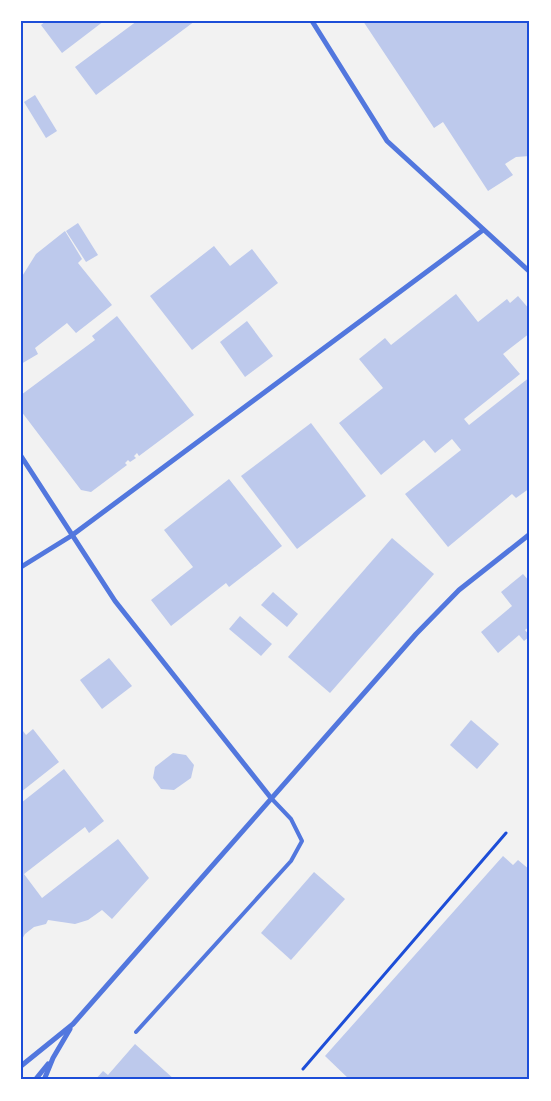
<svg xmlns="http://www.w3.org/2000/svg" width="551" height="1101" viewBox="0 0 551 1101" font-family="'Exo 2',sans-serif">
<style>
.building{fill:#bdc9ec}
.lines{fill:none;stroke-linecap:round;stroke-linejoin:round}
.path{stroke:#1d4ed8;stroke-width:3}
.service{stroke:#5277de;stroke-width:4}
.minor{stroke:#5277de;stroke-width:5}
.neatline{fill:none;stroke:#1d4ed8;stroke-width:2}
</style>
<rect width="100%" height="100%" fill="#f2f2f2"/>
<!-- building -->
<g class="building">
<polygon points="46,21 104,21 62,53 41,25"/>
<polygon points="137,21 195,21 96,95 75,67"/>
<polygon points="363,21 530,21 530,156 516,157 505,164 513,175 488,191 443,122 434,128"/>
<polygon points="35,95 57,131 46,138 24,102"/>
<polygon points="78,223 98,255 86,262 66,231"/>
<polygon points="65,231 82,259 78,263 112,305 76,333 67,323 35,348 38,354 21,364 21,278 36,254"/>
<polygon points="214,246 230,266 252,249 278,283 192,350 150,296"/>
<polygon points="456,294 478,322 507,299 510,303 518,296 530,310 530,333 503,354 520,374 464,419 469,425 530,377 530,488 516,498 512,494 448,547 405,494 461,450 452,439 435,453 424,440 381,475 339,423 383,388 359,359 385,338 391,345"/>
<polygon points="117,316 194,415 139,456 137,453 134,456 136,458 130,462 128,460 125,463 127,465 91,492 81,490 21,411 21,395 95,340 92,336"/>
<polygon points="247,321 273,356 245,377 220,342"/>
<polygon points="311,423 366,496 297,549 241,476"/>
<polygon points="229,479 282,546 229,587 226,583 171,626 151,600 193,567 164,530"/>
<polygon points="392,538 434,574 330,693 288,657"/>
<polygon points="523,574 530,582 530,626 525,630 530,636 524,641 519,635 498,653 481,632 512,606 501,592"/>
<polygon points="273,592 298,614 287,627 261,605"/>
<polygon points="240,616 272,644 261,656 229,629"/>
<polygon points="109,658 132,686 102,709 80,680"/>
<polygon points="471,720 499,744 477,769 450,745"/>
<polygon points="33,729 59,762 21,792 21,733 23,731 26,735"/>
<polygon points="173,753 186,755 194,765 191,778 174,790 161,789 153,778 155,767"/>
<polygon points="64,769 104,821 89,833 85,827 24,874 42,898 118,839 149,878 112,919 102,910 88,920 75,924 48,920 46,924 34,927 25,934 21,941 21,803"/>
<polygon points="503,856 513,865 518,860 530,870 528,877 530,879 530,1080 350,1080 325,1056"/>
<polygon points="314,872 345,899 291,960 261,933"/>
<polygon points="135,1044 175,1080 95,1080 103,1071 108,1075"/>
</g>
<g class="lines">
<!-- path -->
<polyline class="path" points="303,1069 506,833"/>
<!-- service -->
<polyline class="service" points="136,1032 291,861 302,841 291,819 271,798"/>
<!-- minor -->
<g class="minor">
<polyline points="312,21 387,141 530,272"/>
<polyline points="21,456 115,601 271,798"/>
<polyline points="21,567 71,536 483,230"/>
<polyline points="21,1066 73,1024 416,634 459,590 530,534"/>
<polyline points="35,1080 48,1064"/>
<polyline points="44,1080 53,1058 70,1029"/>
</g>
</g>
<!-- border -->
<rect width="551" height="1101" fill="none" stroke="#ffffff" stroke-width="45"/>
<rect x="22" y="22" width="506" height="1056" class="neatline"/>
</svg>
